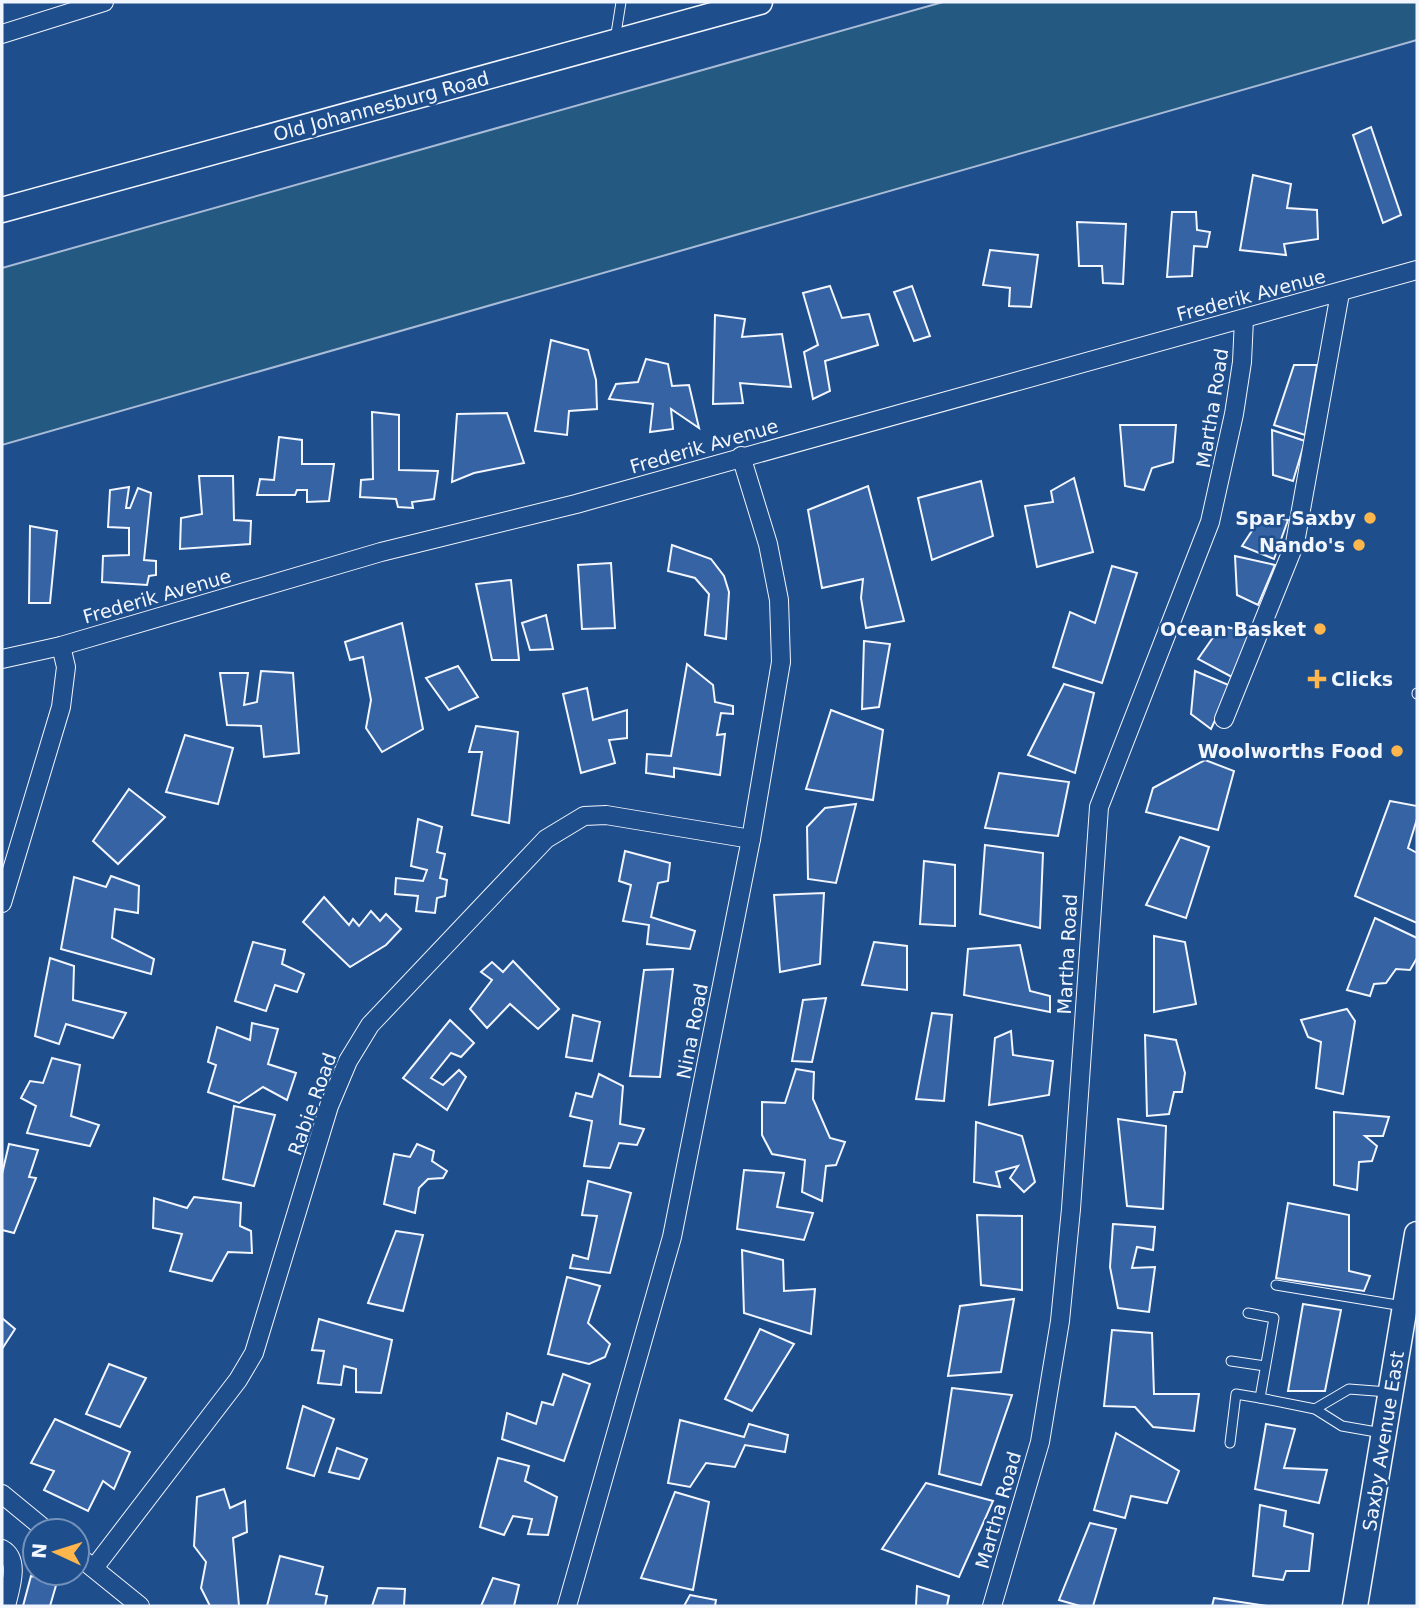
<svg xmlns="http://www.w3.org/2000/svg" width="1419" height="1608" viewBox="0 0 1419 1608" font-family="'DejaVu Sans',sans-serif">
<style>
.green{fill:#245a82;stroke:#a8bbd7;stroke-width:2}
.building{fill:#3563a3;stroke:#f2f6ff;stroke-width:2}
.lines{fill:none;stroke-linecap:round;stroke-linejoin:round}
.lane-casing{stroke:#f2f6ff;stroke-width:11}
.street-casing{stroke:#f2f6ff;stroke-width:20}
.secondary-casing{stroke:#f2f6ff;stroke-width:27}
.lane{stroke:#1f4e8c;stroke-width:9}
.street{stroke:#1f4e8c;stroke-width:18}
.secondary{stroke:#1f4e8c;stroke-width:24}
.poi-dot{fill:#ffb74d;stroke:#1f4e8c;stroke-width:2.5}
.labels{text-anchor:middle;stroke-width:5;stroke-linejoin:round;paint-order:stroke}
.street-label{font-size:19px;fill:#f2f6ff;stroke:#1f4e8c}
.poi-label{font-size:19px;font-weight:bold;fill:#f2f6ff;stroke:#1f4e8c;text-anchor:end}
</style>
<rect width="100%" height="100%" fill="#1f4e8c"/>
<!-- green -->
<polygon class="green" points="943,2 1417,2 1417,40 2,445 2,268"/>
<!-- building -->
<g class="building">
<polygon points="1371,127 1401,215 1383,223 1353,135"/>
<polygon points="1253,175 1291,184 1287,208 1317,210 1318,239 1284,244 1286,255 1240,250"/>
<polygon points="1172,212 1196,212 1197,230 1210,232 1207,247 1194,246 1192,276 1167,277"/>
<polygon points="1077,222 1126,224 1123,284 1103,283 1102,266 1079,266"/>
<polygon points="990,250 1038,255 1031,307 1009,306 1010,288 983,285"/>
<polygon points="830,286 842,318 869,314 878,345 825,361 830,391 813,399 804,352 818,345 803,293"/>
<polygon points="912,286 930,336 914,341 894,292"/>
<polygon points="715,315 745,319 742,337 782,334 791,387 740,383 743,403 713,404"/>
<polygon points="551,340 588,350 596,380 597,409 569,411 567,435 535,431"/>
<polygon points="646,359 668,364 672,386 689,385 699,428 671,409 673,429 650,432 653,404 609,399 616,384 638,382"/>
<polygon points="1294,365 1317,365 1305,435 1274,425"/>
<polygon points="372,412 399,415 399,470 438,471 434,499 412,502 413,508 398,507 396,499 360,497 361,480 373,479"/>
<polygon points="507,413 524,463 474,473 452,482 457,414"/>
<polygon points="1120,425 1176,425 1173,462 1152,468 1144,490 1125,486"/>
<polygon points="1272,430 1305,441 1293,481 1273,475"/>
<polygon points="279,437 302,440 302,464 334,464 329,501 307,502 307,490 297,490 295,495 257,495 260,479 274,480"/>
<polygon points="199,476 233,476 234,520 251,521 250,544 180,549 181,518 202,514"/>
<polygon points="1074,478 1093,552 1037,567 1025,506 1053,502 1051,491"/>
<polygon points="981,481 993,536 932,560 918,498"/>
<polygon points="868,486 904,621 866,628 861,598 863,579 822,588 808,510"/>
<polygon points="129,487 126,508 130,508 138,488 151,493 144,560 156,561 156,575 149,576 147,585 102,582 103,556 129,555 129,528 108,527 110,490"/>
<polygon points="1263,514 1288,520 1274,559 1242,546"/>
<polygon points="30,526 57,531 50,603 29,603"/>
<polygon points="672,545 711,559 724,576 729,592 726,639 705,635 709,594 695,578 668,571"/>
<polygon points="1235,556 1275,565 1258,605 1237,595"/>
<polygon points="611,563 615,628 582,629 578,565"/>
<polygon points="1112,566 1137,573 1102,683 1053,667 1070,612 1095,623"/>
<polygon points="511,580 519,660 492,660 476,584"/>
<polygon points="546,615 553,649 530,650 522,623"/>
<polygon points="402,623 423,729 382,752 366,728 371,700 363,657 350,660 345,642"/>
<polygon points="1221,626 1251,632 1232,677 1198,659"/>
<polygon points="864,641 890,644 879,707 862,709"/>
<polygon points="687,664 713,685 715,702 733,706 733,714 721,713 717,735 725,734 720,775 674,768 674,777 646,773 647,754 671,756"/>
<polygon points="458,666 478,697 449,710 426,678"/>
<polygon points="261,671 293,673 299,753 264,757 261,726 227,725 220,673 248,673 244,705 257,702"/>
<polygon points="1195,671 1231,686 1211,729 1191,714"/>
<polygon points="1064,684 1094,693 1075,773 1028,755"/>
<polygon points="587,688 593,720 627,710 627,738 609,740 615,763 581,773 563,694"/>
<polygon points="831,710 883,730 873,800 806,789"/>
<polygon points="476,726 518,732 509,823 472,815 482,752 469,752"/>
<polygon points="185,735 233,748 218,804 166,792"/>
<polygon points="1205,760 1234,771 1218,830 1146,812 1153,788"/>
<polygon points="999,773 1069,782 1058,836 985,828"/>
<polygon points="129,789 165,817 118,864 93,841"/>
<polygon points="1390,801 1417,806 1417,819 1408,848 1417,853 1417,923 1355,896"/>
<polygon points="856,804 836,883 808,879 807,827 825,808"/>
<polygon points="418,819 442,827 437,852 445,854 440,878 447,880 445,896 437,898 435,913 416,911 418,896 395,894 396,878 423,881 427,870 411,866"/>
<polygon points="1180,837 1209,847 1186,918 1146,905"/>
<polygon points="985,845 1043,853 1040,928 980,914"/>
<polygon points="625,851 670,863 668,881 658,883 651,917 695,931 690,949 647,944 649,925 623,921 631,885 619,881"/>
<polygon points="924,861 955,865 955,926 920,924"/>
<polygon points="111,876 139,886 138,913 115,909 112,938 154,959 151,974 61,949 74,877 106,887"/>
<polygon points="824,893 820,964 780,972 774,895"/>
<polygon points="324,897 349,925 353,919 359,926 371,911 380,921 386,914 401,929 386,945 350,967 303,922"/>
<polygon points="1375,918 1417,938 1417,958 1410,970 1396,969 1386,983 1374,984 1370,996 1347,990"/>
<polygon points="1154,936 1185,942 1196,1004 1154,1012"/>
<polygon points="253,942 285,950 282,964 304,974 297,992 275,985 266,1011 235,1001"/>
<polygon points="874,942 907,946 907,990 862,985"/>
<polygon points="1020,945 1030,991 1050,996 1050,1012 964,995 968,949"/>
<polygon points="50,958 74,966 73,1000 126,1013 113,1038 66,1024 59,1044 35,1036"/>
<polygon points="513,961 559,1009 538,1029 510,1004 487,1028 470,1009 492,980 481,972 492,962 503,972"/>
<polygon points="673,969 660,1077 630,1076 644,970"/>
<polygon points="826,998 812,1062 792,1061 803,1000"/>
<polygon points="1347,1009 1355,1021 1343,1094 1316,1088 1321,1042 1308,1037 1301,1020"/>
<polygon points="932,1013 952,1015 944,1101 916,1099"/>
<polygon points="573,1015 600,1022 592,1061 566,1057"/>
<polygon points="450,1020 474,1043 461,1057 451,1053 431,1078 443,1085 459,1070 466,1077 447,1110 403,1078"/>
<polygon points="252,1023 278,1029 268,1064 296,1073 287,1100 263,1087 239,1103 208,1092 216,1065 208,1062 217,1027 250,1040"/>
<polygon points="1011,1031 1013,1055 1053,1061 1049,1095 989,1105 995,1038"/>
<polygon points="1145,1035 1176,1040 1185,1073 1182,1092 1174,1092 1169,1114 1147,1116"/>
<polygon points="52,1058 80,1065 71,1116 99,1125 90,1146 27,1133 36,1106 21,1098 30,1081 43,1083"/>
<polygon points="796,1069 814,1072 813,1099 830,1138 845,1142 836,1165 826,1166 822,1201 802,1192 805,1160 772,1154 762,1135 762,1102 785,1103"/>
<polygon points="599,1074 623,1086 620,1124 644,1129 637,1145 619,1143 610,1168 584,1166 592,1121 570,1116 576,1093 592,1097"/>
<polygon points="234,1106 275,1115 254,1186 223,1179"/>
<polygon points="1334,1112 1389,1117 1383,1136 1365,1136 1377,1146 1372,1161 1359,1162 1357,1190 1334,1185"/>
<polygon points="1118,1119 1166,1126 1163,1209 1127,1206"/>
<polygon points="976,1122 1022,1136 1035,1182 1024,1192 1010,1178 1018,1166 996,1172 1000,1187 974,1182"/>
<polygon points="9,1144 38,1150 29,1177 36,1178 14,1233 2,1230 2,1174"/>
<polygon points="417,1144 434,1151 432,1161 447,1171 443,1178 428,1179 419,1188 415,1213 384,1204 394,1154 410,1157"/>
<polygon points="744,1170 784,1173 777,1207 813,1213 804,1240 737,1229"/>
<polygon points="588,1181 631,1193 610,1273 570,1268 573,1255 588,1259 597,1216 582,1215"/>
<polygon points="194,1197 241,1203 240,1226 251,1231 252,1253 228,1252 212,1281 170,1271 182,1234 153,1228 154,1198 187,1208"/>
<polygon points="1288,1203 1349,1215 1349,1271 1370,1276 1364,1291 1276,1278"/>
<polygon points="977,1215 1022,1216 1022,1290 981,1285"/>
<polygon points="1113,1224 1155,1227 1153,1250 1137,1247 1132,1268 1155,1267 1149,1312 1118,1308 1110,1267"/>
<polygon points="396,1231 423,1235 403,1311 368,1303"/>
<polygon points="742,1250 783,1260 784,1291 815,1289 811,1334 744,1313"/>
<polygon points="567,1277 600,1286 588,1323 610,1344 605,1357 589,1364 548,1354"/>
<polygon points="1014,1299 1001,1372 948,1376 960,1306"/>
<polygon points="1303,1304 1341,1310 1325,1391 1288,1391"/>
<polygon points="2,1318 15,1329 2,1349"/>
<polygon points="319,1319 392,1340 381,1393 356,1392 356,1369 344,1366 341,1385 318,1383 324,1351 312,1350"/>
<polygon points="760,1329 794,1344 752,1411 725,1399"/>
<polygon points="1112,1330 1152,1333 1154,1394 1199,1394 1194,1431 1153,1427 1135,1407 1104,1406"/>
<polygon points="109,1364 146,1378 120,1427 86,1414"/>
<polygon points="563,1374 590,1384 564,1461 502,1439 507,1413 536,1424 542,1402 553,1405"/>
<polygon points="952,1388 1012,1395 981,1485 939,1474"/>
<polygon points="303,1406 334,1419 314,1476 287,1468"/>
<polygon points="55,1419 130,1452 114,1489 103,1481 88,1511 44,1490 54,1471 31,1463"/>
<polygon points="680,1420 744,1437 749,1424 788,1435 785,1452 745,1445 735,1467 706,1463 690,1487 668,1483"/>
<polygon points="1266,1424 1295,1429 1284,1468 1327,1470 1319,1503 1255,1489"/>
<polygon points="1116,1433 1179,1471 1167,1503 1131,1496 1125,1518 1094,1510"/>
<polygon points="337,1448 367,1459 359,1479 329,1472"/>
<polygon points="498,1458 529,1466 525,1481 557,1497 548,1535 528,1534 532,1519 513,1516 504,1535 480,1527"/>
<polygon points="926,1483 993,1501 959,1577 882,1549"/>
<polygon points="224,1489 230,1508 245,1501 247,1532 233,1538 239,1606 210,1606 201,1588 206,1562 194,1546 197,1497"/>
<polygon points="675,1492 709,1502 693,1590 641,1578"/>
<polygon points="1260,1505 1286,1511 1284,1526 1313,1534 1309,1571 1286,1571 1283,1580 1253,1576"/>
<polygon points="1090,1523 1116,1529 1093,1606 1080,1606 1059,1600"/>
<polygon points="280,1556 323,1567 316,1594 327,1596 325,1606 267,1606"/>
<polygon points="31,1576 57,1582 50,1606 23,1606"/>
<polygon points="493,1578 519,1585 514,1606 481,1606"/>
<polygon points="917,1586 949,1596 947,1606 916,1606"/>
<polygon points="378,1588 405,1589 404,1606 372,1606"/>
<polygon points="690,1595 716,1600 715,1606 684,1606"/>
<polygon points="1214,1598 1267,1606 1212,1606"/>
</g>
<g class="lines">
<defs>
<g id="lane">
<polyline points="615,40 621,2"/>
<polyline points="1417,694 1417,693"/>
<polyline points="1276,1285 1403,1306"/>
<polyline points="1248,1313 1274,1318 1260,1398 1315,1409 1342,1426 1382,1433"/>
<polyline points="1231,1361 1265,1366"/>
<polyline points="1315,1409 1349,1389 1388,1392"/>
<polyline points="1230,1443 1236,1394 1260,1398"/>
</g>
<g id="street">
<polyline points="2,34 104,2"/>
<polyline points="2,659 61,646 381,552 576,504 1417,270"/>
<polyline points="1224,719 1295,543 1340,293"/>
<polyline points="2,903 61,707 66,667 61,646"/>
<polyline points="2,1494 47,1531"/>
<path d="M2 1549C21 1559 10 1589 6 1606"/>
<polyline points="77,1555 140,1606"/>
<polyline points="94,1568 238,1380 254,1353 329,1106 348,1061 370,1025 546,839 584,816 606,815 751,839"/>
<polyline points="567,1606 672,1237 751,839 781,662 779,600 768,544 741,456"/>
<polyline points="992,1606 1040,1442 1060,1321 1071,1209 1099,807 1210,522 1234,414 1242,362 1244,319"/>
</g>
<g id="secondary">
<polyline points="2,210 760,2"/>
<polyline points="1355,1606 1417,1234"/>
</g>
</defs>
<!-- lane casing -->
<use href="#lane" class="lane-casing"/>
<!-- street casing -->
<use href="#street" class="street-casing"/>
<!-- secondary casing -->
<use href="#secondary" class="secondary-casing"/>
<!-- lane -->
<use href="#lane" class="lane"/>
<!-- street -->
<use href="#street" class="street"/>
<!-- secondary -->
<use href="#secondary" class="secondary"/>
</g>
<!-- markers -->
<g class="poi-dot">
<circle cx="1370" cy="518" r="7"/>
<circle cx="1359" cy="545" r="7"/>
<circle cx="1320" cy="629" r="7"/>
<path d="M1313.5 668.5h7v7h7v7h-7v7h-7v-7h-7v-7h7z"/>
<circle cx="1397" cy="751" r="7"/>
</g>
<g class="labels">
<!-- street labels -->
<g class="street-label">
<text transform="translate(381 106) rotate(-15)" y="7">Old Johannesburg Road</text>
<text transform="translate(1251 295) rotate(-15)" y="7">Frederik Avenue</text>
<text transform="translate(1212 408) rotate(-81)" y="7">Martha Road</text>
<text transform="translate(704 446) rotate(-16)" y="7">Frederik Avenue</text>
<text transform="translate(157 596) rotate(-16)" y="7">Frederik Avenue</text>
<text transform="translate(1067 954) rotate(-87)" y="7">Martha Road</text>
<text transform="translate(692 1031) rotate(-79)" y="7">Nina Road</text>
<text transform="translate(312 1104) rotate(-70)" y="7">Rabie Road</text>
<text transform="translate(1383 1441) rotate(-81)" y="7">Saxby Avenue East</text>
<text transform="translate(998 1510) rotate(-74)" y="7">Martha Road</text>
</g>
<!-- poi labels -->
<g class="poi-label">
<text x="1356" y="525">Spar Saxby</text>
<text x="1345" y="552">Nando's</text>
<text x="1306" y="636">Ocean Basket</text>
<text x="1331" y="686" text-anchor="start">Clicks</text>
<text x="1383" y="758">Woolworths Food</text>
</g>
</g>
<!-- border -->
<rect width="1419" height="1608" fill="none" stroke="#f2f6ff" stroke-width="7"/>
<!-- north arrow -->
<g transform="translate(56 1552) rotate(274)"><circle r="33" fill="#1f4e8c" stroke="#7391ba" stroke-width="2"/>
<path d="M0-5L12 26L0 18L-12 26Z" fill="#ffb74d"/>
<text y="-10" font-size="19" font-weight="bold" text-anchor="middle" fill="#f2f6ff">N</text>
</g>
</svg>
